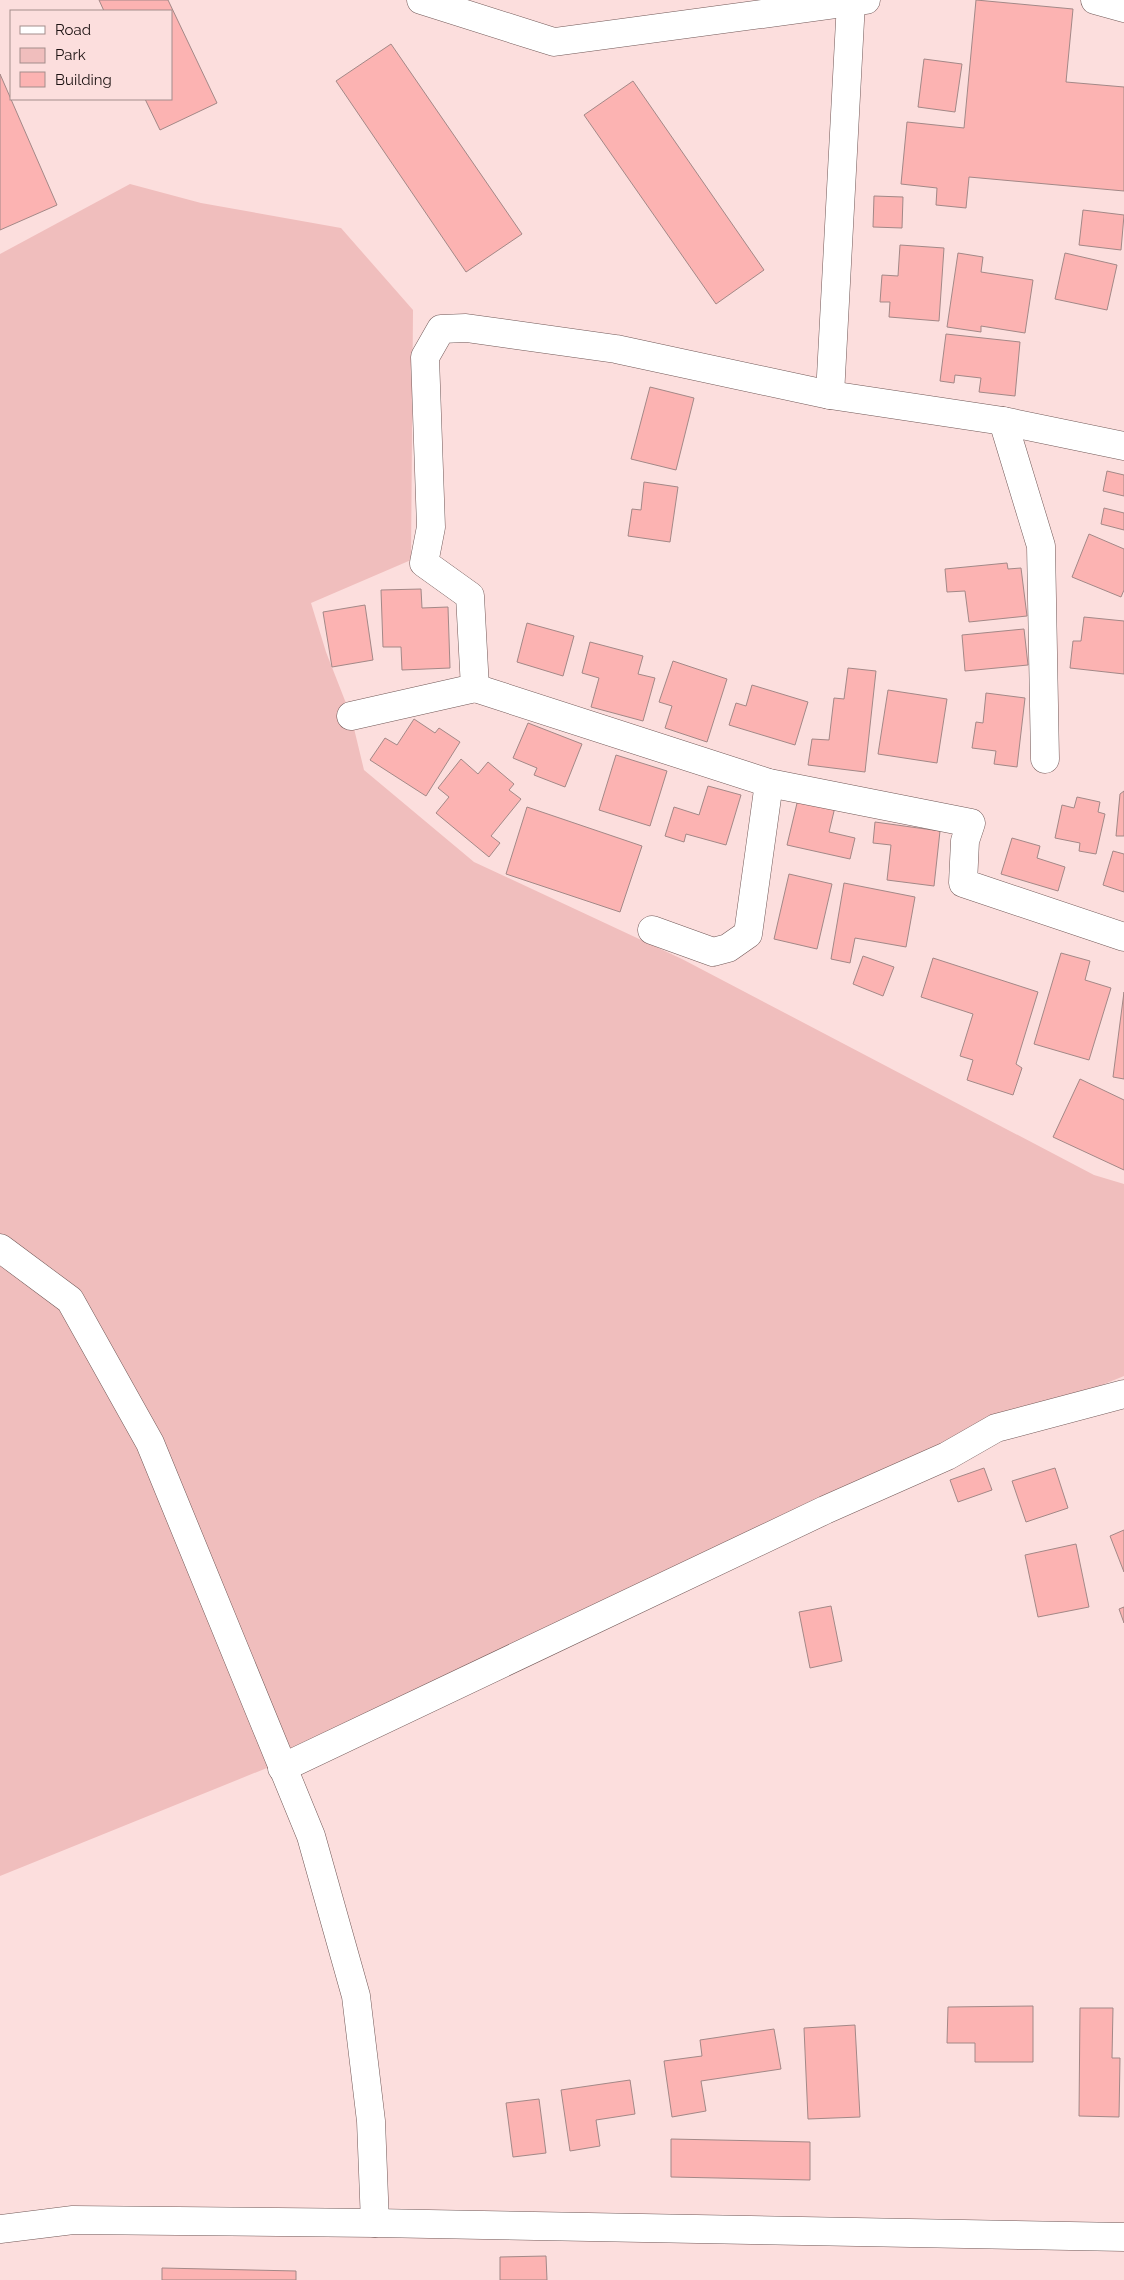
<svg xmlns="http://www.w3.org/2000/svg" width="1124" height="2280" viewBox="0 0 1124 2280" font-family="Raleway,sans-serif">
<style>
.green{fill:#f0bebd}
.building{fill:#fcb3b2;stroke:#a38887}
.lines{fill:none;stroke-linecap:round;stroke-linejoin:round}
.minor-casing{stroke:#715857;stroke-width:29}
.minor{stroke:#fff;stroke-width:28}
</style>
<rect width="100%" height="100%" fill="#fcdedd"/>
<!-- green -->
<polygon class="green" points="130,184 201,203 341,228 413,310 411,560 311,603 326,652 351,716 364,770 474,862 682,959 1094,1175 1124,1184 1124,1376 996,1428 373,1725 0,1876 0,254"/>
<!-- building -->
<g class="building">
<polygon points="99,0 168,0 217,103 160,130 145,99 171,99 171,11 104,11"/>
<polygon points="976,0 1073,9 1066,82 1124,87 1124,191 969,177 966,208 936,205 937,188 901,184 907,122 964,128"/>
<polygon points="391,44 522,234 466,272 336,81"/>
<polygon points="924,59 962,64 955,112 918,107"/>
<polygon points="0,74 57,205 0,230"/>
<polygon points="633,81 764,270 716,304 584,115"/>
<polygon points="874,196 903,197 902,228 873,227"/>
<polygon points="1083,210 1124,215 1121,250 1079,245"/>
<polygon points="900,245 944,248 939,321 889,317 890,302 880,302 882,275 898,276"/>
<polygon points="958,253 983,257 981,272 1033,280 1025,333 981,326 981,332 947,327"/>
<polygon points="1065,253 1117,265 1107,310 1055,299"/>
<polygon points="946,334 1020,342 1015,396 979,392 981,378 955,375 954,383 940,381"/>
<polygon points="650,387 694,398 676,470 631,459"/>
<polygon points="1107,471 1124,475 1124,496 1103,491"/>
<polygon points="644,482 678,487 670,542 628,536 632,509 641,510"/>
<polygon points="1104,508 1124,513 1124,530 1101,524"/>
<polygon points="1089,534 1124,549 1124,590 1121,597 1072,577"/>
<polygon points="1007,563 1008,569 1021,568 1027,616 969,622 965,591 947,592 945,569"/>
<polygon points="421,589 422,608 448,607 450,668 402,670 401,647 383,647 381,590"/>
<polygon points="365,605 373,660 332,667 323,612"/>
<polygon points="1084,617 1124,621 1124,674 1070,668 1073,641 1081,641"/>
<polygon points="527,623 574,636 563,676 517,662"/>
<polygon points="1024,629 1028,665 965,671 962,635"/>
<polygon points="590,642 643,656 638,674 655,678 643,721 591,707 599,678 582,673"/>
<polygon points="673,661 727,679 707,742 665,728 672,706 659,702"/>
<polygon points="848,668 876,671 865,772 808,765 812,739 829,740 834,698 844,699"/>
<polygon points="752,685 808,702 795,745 729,725 736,703 746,706"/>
<polygon points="888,690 947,699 937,763 878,754"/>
<polygon points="986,693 1025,698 1017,767 994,764 996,751 972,748 976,722 983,723"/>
<polygon points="414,719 435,733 439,728 460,742 426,796 370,760 385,738 397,745"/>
<polygon points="528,723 582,744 565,787 534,775 537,768 513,758"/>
<polygon points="616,755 667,771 650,826 599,810"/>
<polygon points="461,759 478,774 488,762 514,784 509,790 521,799 491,836 500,843 489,857 436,813 449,797 438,788"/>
<polygon points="708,786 741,795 726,845 686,834 684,842 665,836 674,807 699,815"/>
<polygon points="1124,791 1124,836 1116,836 1120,794"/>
<polygon points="1077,797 1100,802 1098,812 1105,814 1096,854 1079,851 1080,843 1055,838 1062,805 1074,808"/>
<polygon points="798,799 835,807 829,832 855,838 850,859 787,845"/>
<polygon points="527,807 642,846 620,912 506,874"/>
<polygon points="875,822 940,831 934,886 887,880 891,845 873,843"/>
<polygon points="1012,838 1040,846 1037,858 1065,867 1058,891 1001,874"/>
<polygon points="1113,851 1124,854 1124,892 1103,885"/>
<polygon points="789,874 832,884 817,949 774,939"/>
<polygon points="844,883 915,897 906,947 855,938 850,963 831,959"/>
<polygon points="1061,953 1090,961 1085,980 1111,988 1089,1060 1034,1044"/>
<polygon points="863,956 894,967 883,996 853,984"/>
<polygon points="933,958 1038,992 1016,1064 1022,1068 1013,1095 967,1080 973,1060 960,1056 973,1014 921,997"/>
<polygon points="1124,992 1124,1079 1113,1077"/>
<polygon points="1080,1079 1124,1100 1124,1170 1053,1137"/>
<polygon points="984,1468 992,1490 958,1502 950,1480"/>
<polygon points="1055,1468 1068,1508 1026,1522 1012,1481"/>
<polygon points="1124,1530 1124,1572 1110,1536"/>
<polygon points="1076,1544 1089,1607 1038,1617 1025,1555"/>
<polygon points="831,1606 842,1661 810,1668 799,1612"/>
<polygon points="1124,1607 1124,1623 1119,1609"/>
<polygon points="1033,2006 1033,2062 975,2062 975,2043 947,2043 948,2007"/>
<polygon points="1080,2008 1113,2008 1112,2058 1120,2058 1119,2117 1079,2116"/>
<polygon points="855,2025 860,2117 808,2119 804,2028"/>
<polygon points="774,2029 781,2069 701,2081 706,2111 672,2117 664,2061 702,2056 700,2040"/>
<polygon points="630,2080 635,2114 596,2120 600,2146 570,2151 561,2090"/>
<polygon points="539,2099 546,2153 513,2157 506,2103"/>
<polygon points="671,2139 810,2142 810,2180 671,2177"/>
<polygon points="546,2256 547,2280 500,2280 500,2257"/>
<polygon points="162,2268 296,2271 296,2280 162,2280"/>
</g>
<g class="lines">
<defs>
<g id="minor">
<polyline points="421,0 554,42 866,0"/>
<polyline points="1095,0 1124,8"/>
<polyline points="830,395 851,2"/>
<polyline points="1003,421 1041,546 1045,759"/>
<polyline points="475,688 769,783 971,823 965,841 963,883 1124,937"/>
<polyline points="351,716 475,688 470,596 424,563 431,527 425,357 441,329 466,328 616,349 830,395 1003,421 1124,446"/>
<polyline points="652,930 713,952 728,948 748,934 769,783"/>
<polyline points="0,1248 70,1300 150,1443 311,1836 356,1996 371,2121 375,2223"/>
<polyline points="282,1768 825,1510 947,1456 996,1428 1124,1394"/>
<polyline points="0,2229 73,2220 375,2223 1124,2237"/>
</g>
</defs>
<!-- minor casing -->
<use href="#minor" class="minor-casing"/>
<!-- minor -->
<use href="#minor" class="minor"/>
</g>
<!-- legend -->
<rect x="10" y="10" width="162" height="90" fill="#fcdedd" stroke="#a38d8c"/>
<rect x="20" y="26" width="25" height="8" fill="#ffffff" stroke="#a38d8c"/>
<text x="55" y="35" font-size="15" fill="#1d1313">Road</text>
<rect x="20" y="48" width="25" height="15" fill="#f0bebd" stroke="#a38d8c"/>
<text x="55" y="60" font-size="15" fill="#1d1313">Park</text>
<rect x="20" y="72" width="25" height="15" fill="#fcb3b2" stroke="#a38d8c"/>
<text x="55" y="85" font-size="15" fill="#1d1313">Building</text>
</svg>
